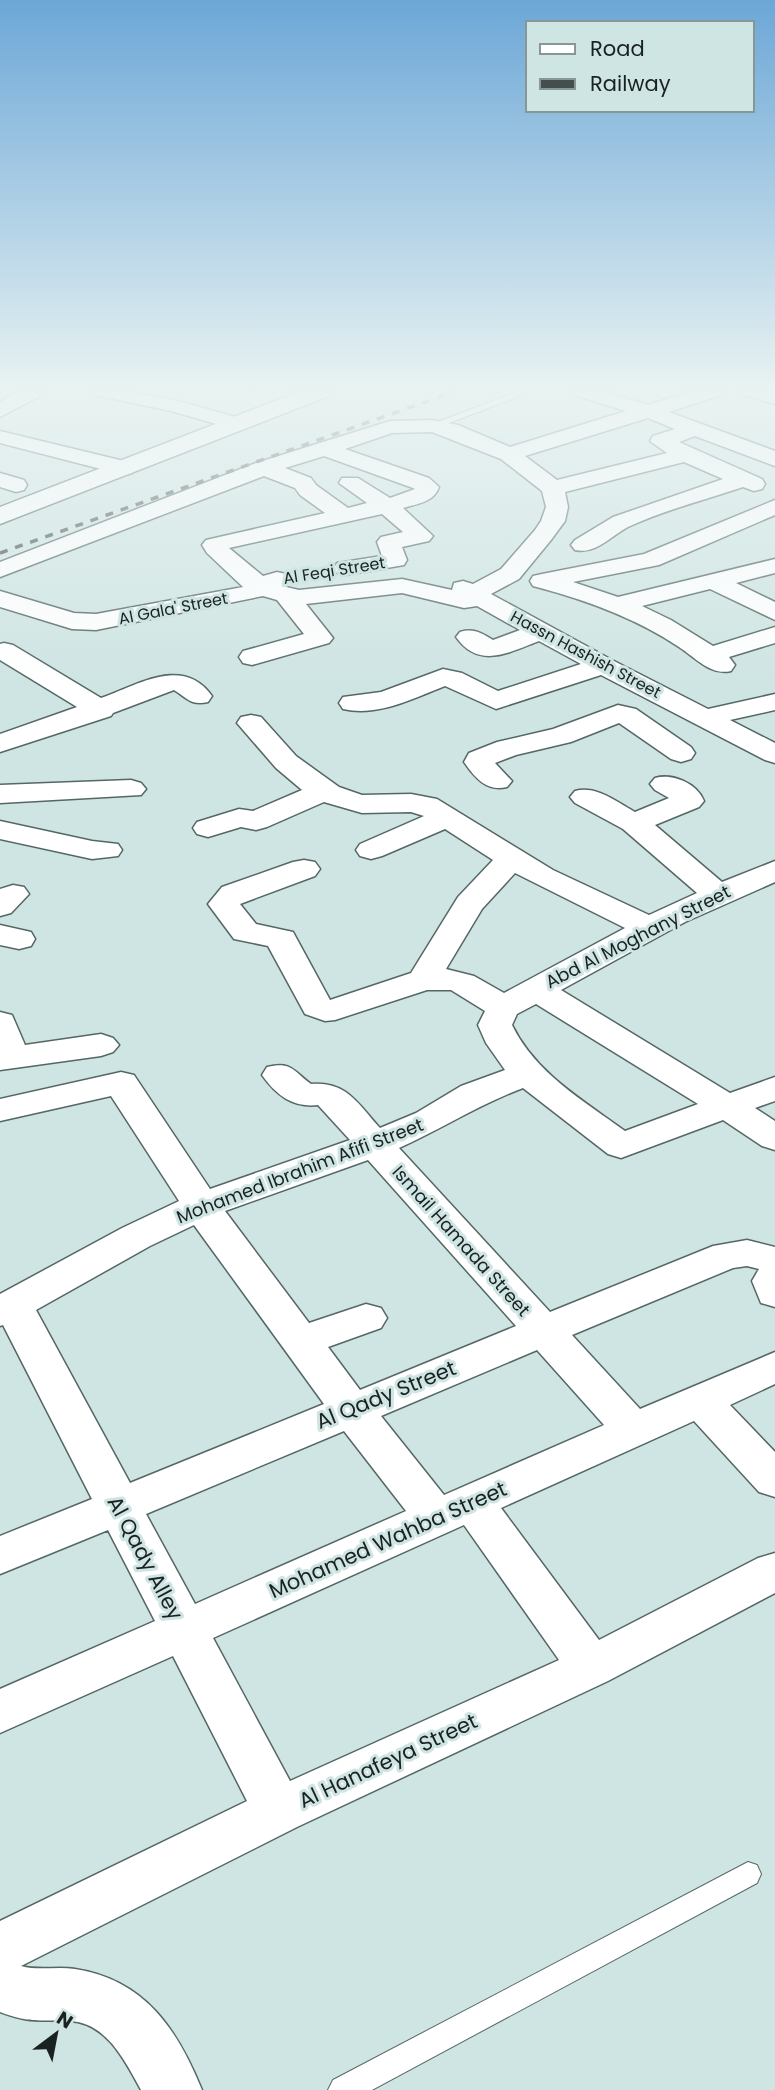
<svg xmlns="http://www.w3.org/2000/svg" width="775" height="2090" viewBox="0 0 775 2090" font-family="Poppins,sans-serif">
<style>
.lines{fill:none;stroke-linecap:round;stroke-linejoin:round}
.lane-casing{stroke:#546765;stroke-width:2}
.street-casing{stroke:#546765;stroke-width:3}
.secondary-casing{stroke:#546765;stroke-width:3}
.lane{fill:#fff;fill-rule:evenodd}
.street{fill:#fff;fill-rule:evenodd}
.secondary{fill:#fff;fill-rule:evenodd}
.rail{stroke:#434e4d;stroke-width:3.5;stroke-dasharray:8 8;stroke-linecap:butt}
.labels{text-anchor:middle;stroke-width:6;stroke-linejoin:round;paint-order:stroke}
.far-street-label{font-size:16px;fill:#1a2221;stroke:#cfe5e3}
.street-label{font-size:18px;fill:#1a2221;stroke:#cfe5e3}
.near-street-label{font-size:21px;fill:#1a2221;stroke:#cfe5e3}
</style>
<rect width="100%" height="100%" fill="#cfe5e3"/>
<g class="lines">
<defs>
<g id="lane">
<polygon points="511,394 520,396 436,428 427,426"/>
<polygon points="748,1862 757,1865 761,1874 757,1883 372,2090 328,2090 333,2080"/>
</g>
<g id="street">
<polygon points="20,391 45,391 42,395 0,417 0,402"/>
<path d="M92 391C145 389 194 405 245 420L249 424 245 428 238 430 171 411 95 395Z"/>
<path d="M571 391H602L648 405 693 391H724L721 395 669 412 775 451V466L695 436 679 442 762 479 765 484 762 489 754 491 743 487C705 500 664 510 628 527 611 536 595 555 575 550L571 545 575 540 613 517 723 479 684 462 565 492 568 507 565 521 551 540 519 579 491 594 612 660 708 709 775 694V710L730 720 775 743V763L765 760 601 675 496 709 445 686C414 698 378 717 343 709L339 703 343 697 381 692 443 669 462 673 498 691 581 664 539 641C510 652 479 670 456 637L460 632C474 628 481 633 493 640L520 630 477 606 464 608 402 593 306 604 333 638 329 643 252 665 243 663 239 657 243 651 304 634 277 600 263 596 96 630 72 629 0 607V591L74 613 96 614 243 587 207 553 202 545 206 540 325 513 300 495 295 488 264 476 0 577V562L256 463 390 421 432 420 458 425 510 447 626 411 574 395ZM648 418 675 429 653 436 650 441 667 453 557 480 525 456ZM432 432 501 459 542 491 546 507 541 521 535 530 501 569 473 584 463 581 454 583 452 590 402 579 299 590 282 586 289 579 286 574 277 572 263 576 229 548 382 514 403 532 381 537 377 542 382 556 337 563 334 568 337 573 346 575 404 565 407 560 402 547 429 541 433 536 403 508C417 504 434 502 439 487L429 478 345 449 392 433ZM324 456 413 488 415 489 390 498 358 478H342L339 483 367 503 348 508 316 485 311 478 285 468Z"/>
<polygon points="742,391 775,391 775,404 745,395"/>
<polygon points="0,431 132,463 135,468 132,473 124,475 0,443"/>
<polygon points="0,473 24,480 27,485 24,490 16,492 0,487"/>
<path d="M775 500V515L659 565 573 582 618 597 775 559V573L736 583 775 602V620L710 589 642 606 671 620 713 646 775 627V643L729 657 735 665 731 671C711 676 696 658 679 647 636 618 583 599 533 586L530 581 533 576 542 574 644 554Z"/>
<path d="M4 643 13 645 101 698C138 685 183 655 212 696L208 702C191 706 187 698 174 690L113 713 111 716 0 752V734L77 707 0 660V644Z"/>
<path d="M618 705 636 709 691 747 695 753 691 759 681 762 671 759 619 723 571 742 516 755 495 763 512 781 507 787C487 792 475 778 464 762L469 753 497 742 553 729Z"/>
<path d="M251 715 261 717 296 756 339 787 362 795 411 794 437 799 553 870 649 915 697 893 623 829 575 803 570 797 575 791C596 785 617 802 635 812L669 798 655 790 650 784 655 778C672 773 697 783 704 801L699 807 655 825 722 882 775 861V882L685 922 561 990 730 1093 775 1077V1101L755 1108 775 1121V1150L762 1146 723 1120 621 1158 608 1154 523 1088C480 1104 441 1129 399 1148L550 1312 713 1246 747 1240 775 1247V1307L761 1303 752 1281 759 1269 747 1266 733 1268 572 1335 640 1409 775 1352V1384L730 1405 775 1452V1497L759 1492 694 1421 501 1508 599 1640 758 1558 775 1553V1593L608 1681 297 1827 21 1966C39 1971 57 1966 75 1969 145 1980 177 2029 202 2090H141C125 2061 107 2023 70 2021 38 2019 32 2024 0 2012V1921L247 1801 173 1656 0 1733V1689L155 1621 108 1530 0 1574V1536L92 1499 3 1325 0 1326V1294L122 1228 179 1201 111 1096 0 1121V1099L121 1072 134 1075 210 1189 350 1140 318 1105C293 1108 276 1095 262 1075L267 1067C292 1061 293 1071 311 1084 347 1081 358 1104 380 1128L416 1113 461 1086 505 1070 486 1043 478 1025 485 1011 451 990H427L335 1020 325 1021 305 1014 268 946 234 939 208 904 222 887 293 862 304 860 315 862 320 869 315 876 240 904 256 924 293 932 330 1000 411 973 458 897 493 860 445 829 382 856 371 859 360 856 356 850 360 844 424 816 411 812 362 813 324 802 267 827 256 830 241 827 208 837 197 834 193 828 197 822 239 809 253 811 302 790 276 768 237 723 241 717ZM515 873 625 928 504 993 474 976 446 969 482 909ZM536 1004 698 1104 625 1131C584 1101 535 1073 512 1025L517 1014ZM368 1160 516 1326 360 1390 328 1347 381 1328 387 1318 381 1308 366 1304 309 1323 225 1211ZM194 1225 324 1404 130 1483 36 1310 150 1246ZM537 1350 604 1425 444 1495 381 1416ZM344 1431 406 1511 195 1604 146 1514ZM464 1525 559 1660 290 1781 213 1638Z"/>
<polygon points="131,780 141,783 146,789 141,795 0,803 0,785"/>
<polygon points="0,821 92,841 118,844 122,850 118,856 92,859 0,839"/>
<polygon points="13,885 24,887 29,894 11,913 0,916 0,889"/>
<polygon points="0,925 31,932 35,939 31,946 19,949 0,945"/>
<polygon points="0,1012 12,1015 25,1045 101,1034 113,1038 119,1045 113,1052 101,1056 0,1070"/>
</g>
<polygon id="secondary" points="301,391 332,391 329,396 0,524 0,507"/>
</defs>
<!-- lane casing -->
<use href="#lane" class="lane-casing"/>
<!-- street casing -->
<use href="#street" class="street-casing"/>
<!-- secondary casing -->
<use href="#secondary" class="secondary-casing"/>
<!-- lane -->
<use href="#lane" class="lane"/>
<!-- street -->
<use href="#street" class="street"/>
<!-- secondary -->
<use href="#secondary" class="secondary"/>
<!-- rail -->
<polyline class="rail" points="0,553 456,391"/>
</g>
<!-- sky -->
<linearGradient id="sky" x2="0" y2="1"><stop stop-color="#6ca7d7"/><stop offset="0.57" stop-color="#e9f3f2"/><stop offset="1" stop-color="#e9f3f2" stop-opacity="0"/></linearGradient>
<rect width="775" height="683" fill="url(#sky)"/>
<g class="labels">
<!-- far-street labels -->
<g class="far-street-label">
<text transform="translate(334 570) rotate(-9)" y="6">Al Feqi Street</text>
<text transform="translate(173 608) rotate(-11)" y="6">Al Gala' Street</text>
<text transform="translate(586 654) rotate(28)" y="6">Hassn Hashish Street</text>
</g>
<!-- street labels -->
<g class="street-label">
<text transform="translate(638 937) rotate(-27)" y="6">Abd Al Moghany Street</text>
<text transform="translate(300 1171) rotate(-21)" y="6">Mohamed Ibrahim Afifi Street</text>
<text transform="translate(461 1241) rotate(48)" y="6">Ismail Hamada Street</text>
</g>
<!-- near-street labels -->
<g class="near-street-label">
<text transform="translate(386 1395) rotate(-22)" y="7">Al Qady Street</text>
<text transform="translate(388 1540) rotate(-24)" y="7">Mohamed Wahba Street</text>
<text transform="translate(145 1558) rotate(62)" y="7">Al Qady Alley</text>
<text transform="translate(388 1761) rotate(-25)" y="7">Al Hanafeya Street</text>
</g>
</g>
<!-- legend -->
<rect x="526" y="21" width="228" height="91" fill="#cfe5e3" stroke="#879795" stroke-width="2"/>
<rect x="540" y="44" width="35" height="10" fill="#ffffff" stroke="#879795" stroke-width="2"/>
<text x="590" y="56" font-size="21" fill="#1a2221">Road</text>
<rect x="540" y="79" width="35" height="10" fill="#434e4d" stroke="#879795" stroke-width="2"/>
<text x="590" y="91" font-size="21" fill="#1a2221">Railway</text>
<!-- north arrow -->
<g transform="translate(56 2034) rotate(32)" stroke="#cfe5e3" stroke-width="5" paint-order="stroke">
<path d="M0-5L12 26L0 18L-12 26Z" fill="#1a2221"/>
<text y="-10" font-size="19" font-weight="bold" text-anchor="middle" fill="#1a2221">N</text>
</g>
</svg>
